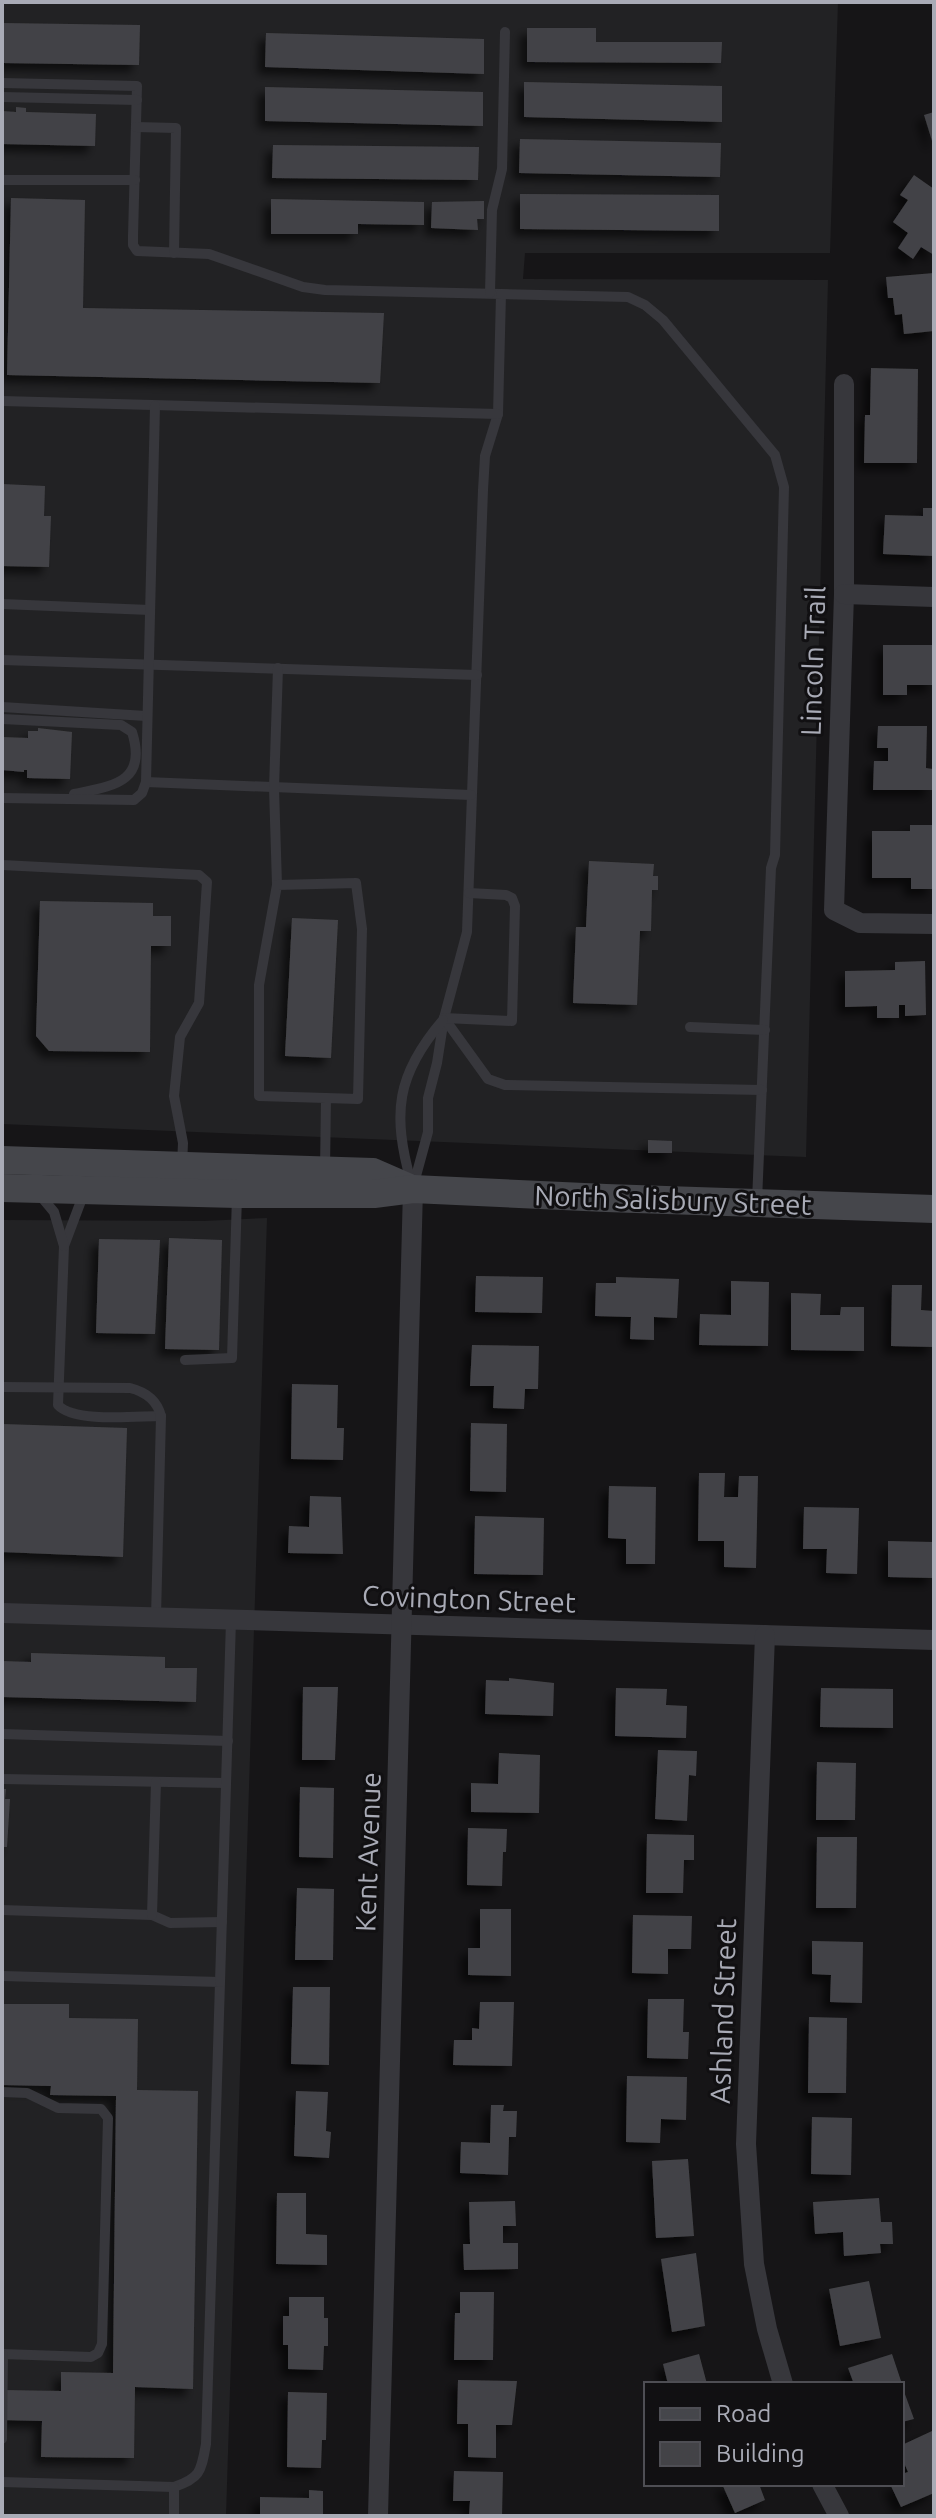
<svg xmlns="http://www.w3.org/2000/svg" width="936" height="2518" viewBox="0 0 936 2518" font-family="Ubuntu,sans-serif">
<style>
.built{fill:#222224}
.building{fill:#434347;filter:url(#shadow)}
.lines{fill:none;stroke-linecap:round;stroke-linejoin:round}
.lane{stroke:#37373c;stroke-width:10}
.street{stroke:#37373c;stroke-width:20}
.secondary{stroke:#45464b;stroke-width:28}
.labels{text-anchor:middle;stroke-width:6;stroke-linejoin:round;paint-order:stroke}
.street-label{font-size:28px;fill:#a9abb6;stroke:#111012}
</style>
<defs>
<filter id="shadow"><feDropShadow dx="-7" dy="7" stdDeviation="4" flood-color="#0009"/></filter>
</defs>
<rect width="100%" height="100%" fill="#161517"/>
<!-- built -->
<g class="built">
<polygon points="2,2 838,2 830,253 525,253 523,279 828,280 806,1157 2,1124"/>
<polygon points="267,1218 226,2516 2,2516 2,1220 204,1221"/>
</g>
<!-- building -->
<g class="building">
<polygon points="2,23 140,25 139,65 2,63"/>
<polygon points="527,28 596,28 596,42 722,42 721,63 527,62"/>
<polygon points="266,33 484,39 484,74 265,67"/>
<polygon points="524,82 722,86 722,122 524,117"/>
<polygon points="265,87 483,92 483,126 265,121"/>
<polygon points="16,107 26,108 26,112 96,114 95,146 2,144 2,111 16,112"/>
<polygon points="934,112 934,143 933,144 924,115"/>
<polygon points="520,139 721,143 720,177 519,173"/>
<polygon points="273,145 479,147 478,180 272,178"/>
<polygon points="914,175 934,189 934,255 921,247 913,259 898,248 908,233 893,222 908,200 900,195"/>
<polygon points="520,194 719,195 719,231 520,229"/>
<polygon points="11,198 85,200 83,308 384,313 380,383 7,375"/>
<polygon points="271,199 424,202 424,225 358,224 358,234 271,234"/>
<polygon points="484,201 484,219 477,219 478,230 431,228 432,202"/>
<polygon points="934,273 934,331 904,334 902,314 895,315 893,298 888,298 886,277"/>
<polygon points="871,368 918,369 917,463 864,463 865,415 870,415"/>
<polygon points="2,484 45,486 44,516 51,516 49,567 2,566"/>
<polygon points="923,508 934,508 934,556 883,554 885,515 923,516"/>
<polygon points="883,645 934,645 934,685 907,685 907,695 883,695"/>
<polygon points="878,726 927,726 926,768 933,769 932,790 873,790 874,761 888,761 888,748 877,748"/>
<polygon points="38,728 72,732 70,779 27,778 27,770 24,770 24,772 2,770 2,737 28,738 28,731 38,731"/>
<polygon points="910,825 934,825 934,889 911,889 911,878 872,878 872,831 910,831"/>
<polygon points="589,861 654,864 653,876 658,876 658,890 652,890 651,931 640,931 637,1005 573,1003 576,927 586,927"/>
<polygon points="40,901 153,903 153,916 171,916 171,946 151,946 150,1052 49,1051 36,1036"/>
<polygon points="292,918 338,920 331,1058 285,1056"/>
<polygon points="925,961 926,1015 905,1016 905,1005 899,1005 899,1018 877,1018 877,1006 845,1007 845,971 895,970 895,962"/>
<polygon points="648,1140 672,1141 672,1153 648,1153"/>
<polygon points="169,1238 222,1240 219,1350 165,1349"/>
<polygon points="99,1239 160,1240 155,1334 96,1333"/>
<polygon points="476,1276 543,1277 542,1313 475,1312"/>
<polygon points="616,1277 679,1279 677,1318 654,1317 654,1340 630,1339 631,1317 595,1316 596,1283 616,1283"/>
<polygon points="731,1281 769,1282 768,1346 699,1345 700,1314 731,1315"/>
<polygon points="892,1285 922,1285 921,1310 934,1311 934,1347 891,1346"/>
<polygon points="791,1293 821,1294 820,1315 840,1315 841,1307 864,1307 864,1351 791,1350"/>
<polygon points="472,1345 539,1346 538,1389 525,1389 524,1409 493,1408 494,1386 470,1386"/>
<polygon points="292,1384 338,1385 337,1428 344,1428 343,1460 291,1459"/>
<polygon points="471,1423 507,1424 506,1492 470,1491"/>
<polygon points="2,1424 127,1428 123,1557 2,1552"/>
<polygon points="699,1473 725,1473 724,1497 738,1497 739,1476 758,1476 756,1568 724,1567 724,1541 698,1541"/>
<polygon points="609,1486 656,1487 655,1564 626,1564 626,1539 608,1538"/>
<polygon points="310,1496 341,1497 343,1554 288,1553 289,1526 309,1527"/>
<polygon points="804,1507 859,1508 857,1574 826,1573 827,1549 803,1549"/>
<polygon points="475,1516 544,1518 543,1575 474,1574"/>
<polygon points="888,1541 934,1542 934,1578 888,1577"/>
<polygon points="31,1653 165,1657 165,1668 197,1668 196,1702 2,1697 2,1661 31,1662"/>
<polygon points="509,1678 554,1683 553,1716 485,1714 486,1680 509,1681"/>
<polygon points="303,1687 338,1687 335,1760 302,1760"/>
<polygon points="616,1688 667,1689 666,1705 687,1706 686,1738 615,1736"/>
<polygon points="821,1688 893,1689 893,1728 820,1727"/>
<polygon points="658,1750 697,1751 696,1776 689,1775 687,1821 655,1819"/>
<polygon points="499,1753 540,1755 539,1813 471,1812 471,1783 498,1784"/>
<polygon points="817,1762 856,1763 855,1820 816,1820"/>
<polygon points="300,1787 334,1788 333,1858 299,1857"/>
<polygon points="2,1789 6,1789 5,1799 10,1799 7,1847 2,1847"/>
<polygon points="468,1828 507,1829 506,1852 503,1852 502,1886 467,1885"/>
<polygon points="647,1834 694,1835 694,1860 684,1860 683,1893 646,1893"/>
<polygon points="817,1837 857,1837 856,1908 816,1908"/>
<polygon points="297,1888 334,1889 333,1960 295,1960"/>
<polygon points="480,1909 511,1909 511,1976 468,1975 468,1948 480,1948"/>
<polygon points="633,1915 692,1916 691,1949 668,1949 668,1974 632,1973"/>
<polygon points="812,1941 863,1942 862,2003 830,2002 831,1975 812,1974"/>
<polygon points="293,1987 330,1987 329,2065 291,2064"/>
<polygon points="648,1999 684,1999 683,2032 689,2032 688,2059 647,2058"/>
<polygon points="480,2002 514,2002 512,2066 453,2065 454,2040 472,2040 472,2028 479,2029"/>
<polygon points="2,2004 69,2004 69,2018 138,2019 137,2090 198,2091 193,2389 135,2387 134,2458 41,2457 42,2421 2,2420 2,2390 61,2391 61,2372 113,2373 116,2096 50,2095 51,2086 2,2085"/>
<polygon points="809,2017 847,2018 846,2093 808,2093"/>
<polygon points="627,2076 687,2077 686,2120 661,2119 660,2143 626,2142"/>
<polygon points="296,2091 328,2092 326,2131 331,2132 329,2158 294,2156"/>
<polygon points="491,2105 504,2105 503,2111 517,2111 516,2137 509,2137 508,2175 460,2173 461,2142 490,2143"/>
<polygon points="812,2117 852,2118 851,2175 811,2174"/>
<polygon points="688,2159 694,2236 656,2238 652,2161"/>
<polygon points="277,2193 306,2193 306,2234 327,2235 327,2265 276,2264"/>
<polygon points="879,2198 881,2222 892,2222 893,2244 880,2244 881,2253 844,2256 843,2232 815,2234 813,2202"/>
<polygon points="515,2201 516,2226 503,2226 503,2243 518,2243 518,2269 464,2270 463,2244 470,2244 469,2202"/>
<polygon points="696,2253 705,2326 672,2332 661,2259"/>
<polygon points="869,2281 881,2338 840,2346 829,2289"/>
<polygon points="460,2292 494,2292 493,2360 454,2360 455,2313 460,2313"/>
<polygon points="289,2297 324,2297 324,2318 328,2318 328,2346 324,2346 323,2370 288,2369 288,2345 283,2345 283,2316 289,2316"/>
<polygon points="699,2354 707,2384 668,2384 663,2364"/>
<polygon points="892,2354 902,2384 854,2384 848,2368"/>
<polygon points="458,2380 517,2381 512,2425 496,2425 496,2458 468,2457 468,2424 457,2424"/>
<polygon points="902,2386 914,2419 902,2422"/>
<polygon points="288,2392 327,2393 326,2440 322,2440 321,2468 287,2467"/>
<polygon points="932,2431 934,2493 901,2507 890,2484 902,2484 902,2474 908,2472 902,2458 902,2445"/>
<polygon points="454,2471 503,2472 502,2516 469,2516 470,2501 453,2501"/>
<polygon points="722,2484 759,2484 765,2500 735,2513"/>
<polygon points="309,2490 323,2491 323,2516 260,2516 260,2497 309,2498"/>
</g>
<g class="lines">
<!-- lane -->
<g class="lane">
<polyline points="2,83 137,86 133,236 133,245 137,251 209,254 303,287 325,290 501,294 498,414 485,456 483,490 467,932 444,1018 437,1063 428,1098 428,1132 413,1187"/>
<polyline points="2,97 137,100"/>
<polyline points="136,127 176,128 174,253"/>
<polyline points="2,180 135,180"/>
<polyline points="490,293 492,210 502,169 505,32"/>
<polyline points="501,294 628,297 645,305 663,320 775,455 784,487 775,855 771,868 757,1201"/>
<polyline points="2,401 498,414"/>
<polyline points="2,604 150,610"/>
<polyline points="2,660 477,675"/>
<polyline points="2,707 146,716"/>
<path d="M2 719 121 725 132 732C148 783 112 786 74 794"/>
<polyline points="146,782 471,795"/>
<polyline points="2,798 134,800 142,793 146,782 155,406"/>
<polyline points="2,865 199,875 207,882 199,1003 180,1037 174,1096 183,1143 182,1165"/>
<polyline points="277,885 274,788 278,668"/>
<polyline points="444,1018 488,1079 505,1085 762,1090"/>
<polyline points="444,1018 512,1021 515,906 512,898 506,895 469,893"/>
<polyline points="690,1027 765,1030"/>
<polyline points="325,1170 326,1098 358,1099 362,929 356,883 277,885 259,985 259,1096 326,1098"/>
<path d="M411 1182C392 1113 396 1075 443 1020"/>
<path d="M84 1193 64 1246 58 1405C74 1423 137 1416 161 1416"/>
<polyline points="39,1194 54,1212 64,1246"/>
<polyline points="185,1360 232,1358 237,1196"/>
<path d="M2 1387 130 1388C146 1392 157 1400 161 1416L156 1617"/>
<polyline points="2,1734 228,1741"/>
<polyline points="2,1779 226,1783"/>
<polyline points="2,1910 152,1915 170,1923 222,1922"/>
<polyline points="152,1915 156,1782"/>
<path d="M2 1976 220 1982 206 2444C201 2471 201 2478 174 2487L2 2482"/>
<polyline points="220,1982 231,1620"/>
<polyline points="2,2092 27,2093 58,2108 101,2109 108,2118 102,2344 98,2353 91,2357 2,2354"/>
<polyline points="2,2439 3,2355"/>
<polyline points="174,2516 174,2487"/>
</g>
<!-- street -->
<g class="street">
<polyline points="844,384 844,594 834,910 860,923 934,924"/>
<polyline points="844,594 934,597"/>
<polyline points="2,1613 934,1640"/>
<polyline points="765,1635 746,2144 754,2264 767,2329 783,2384"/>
<polyline points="822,2484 839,2516"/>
<polyline points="378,2516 413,1189"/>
</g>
<!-- secondary -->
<g class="secondary">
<polyline points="2,1160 373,1172 412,1189"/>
<polyline points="2,1188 237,1194 374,1194 413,1189 606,1198 934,1209"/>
</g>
</g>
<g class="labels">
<!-- street labels -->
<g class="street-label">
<text transform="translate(813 661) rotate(-88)" y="10">Lincoln Trail</text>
<text transform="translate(673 1200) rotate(2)" y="10">North Salisbury Street</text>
<text transform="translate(469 1599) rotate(2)" y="10">Covington Street</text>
<text transform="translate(368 1852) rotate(-88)" y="10">Kent Avenue</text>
<text transform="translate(723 2011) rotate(-88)" y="10">Ashland Street</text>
</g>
</g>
<!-- border -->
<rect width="936" height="2518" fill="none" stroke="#a9abb6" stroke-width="8"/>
<!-- legend -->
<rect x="644" y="2382" width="260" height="104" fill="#111012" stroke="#4e4e54" stroke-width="2"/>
<rect x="660" y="2408" width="40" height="12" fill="#45464b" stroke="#4e4e54" stroke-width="2"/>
<text x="716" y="2422" font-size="24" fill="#a9abb6">Road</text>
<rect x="660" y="2442" width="40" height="24" fill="#434347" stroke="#4e4e54" stroke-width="2"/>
<text x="716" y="2462" font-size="24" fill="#a9abb6">Building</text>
</svg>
